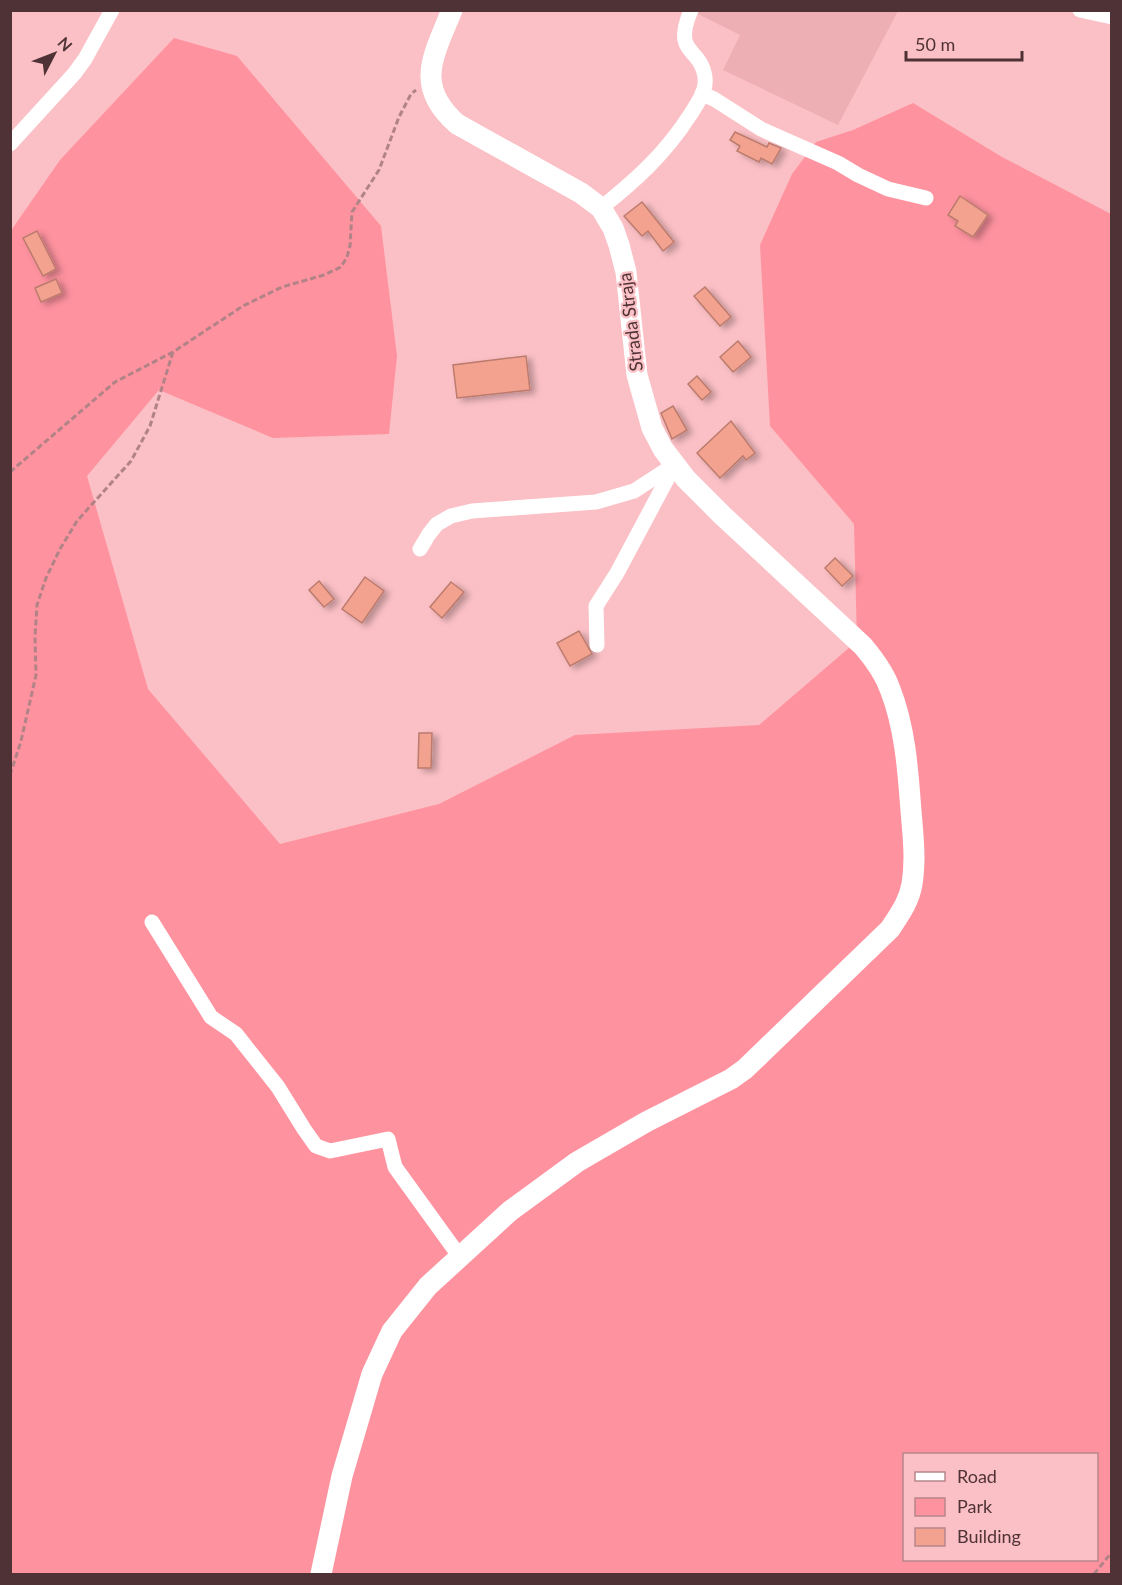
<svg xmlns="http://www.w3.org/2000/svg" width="1122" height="1585" viewBox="0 0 1122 1585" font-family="Lato,sans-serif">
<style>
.built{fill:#edafb4}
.green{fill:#fe929f;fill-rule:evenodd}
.building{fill:#f3a290;stroke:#bc7b6d;stroke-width:1.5;filter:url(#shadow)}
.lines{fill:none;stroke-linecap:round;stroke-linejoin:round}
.path{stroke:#b18387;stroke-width:3;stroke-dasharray:6 3;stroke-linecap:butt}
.street{stroke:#fff;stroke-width:15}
.secondary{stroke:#fff;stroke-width:21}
.labels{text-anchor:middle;stroke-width:4.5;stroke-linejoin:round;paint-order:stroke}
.street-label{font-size:18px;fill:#4f3235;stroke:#fbc0c5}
</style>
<defs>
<filter id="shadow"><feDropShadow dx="5" dy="3" stdDeviation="3" flood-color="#0004"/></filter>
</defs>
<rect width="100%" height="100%" fill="#fbc0c5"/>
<!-- built -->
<polygon class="built" points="700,10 898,10 898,11 838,125 723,70 740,35 698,14"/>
<!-- green -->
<path class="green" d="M174 38 237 56 381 226 397 356 389 434 273 438 159 390 87 476 148 689 280 844 439 804 575 735 759 725 857 641 854 524 770 426 760 245 792 174 816 142 853 130 913 103 1002 157 1111 214V1574H11L10 232 60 160ZM904 1454H1096V1560H904Z"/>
<!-- building -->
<g class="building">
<polygon points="735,132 767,147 769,143 781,148 772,164 761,158 759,162 737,151 740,146 730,140"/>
<polygon points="960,196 988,215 973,237 955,226 958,221 948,215"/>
<polygon points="642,202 674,242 663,251 648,231 642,236 624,216"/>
<polygon points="37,231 56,269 43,276 23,238"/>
<polygon points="56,279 62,293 41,302 35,288"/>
<polygon points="705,287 731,317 720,326 694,296"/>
<polygon points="738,341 751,357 733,372 720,357"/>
<polygon points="526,356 530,390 457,398 453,365"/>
<polygon points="697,376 711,392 702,400 688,384"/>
<polygon points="673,406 687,430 672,439 661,413"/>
<polygon points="731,421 755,453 746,460 743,456 720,478 697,453"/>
<polygon points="835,558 853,576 842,586 825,568"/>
<polygon points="365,577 384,591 362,623 342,609"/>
<polygon points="319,581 334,599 324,607 309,590"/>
<polygon points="451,582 464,592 442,618 430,607"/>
<polygon points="579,631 592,654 570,666 557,643"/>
<polygon points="419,733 432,733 431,768 418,768"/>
</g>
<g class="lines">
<!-- path -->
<g class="path">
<polyline points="10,472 115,382 173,352 243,306 282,287 324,275 341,267 347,257 350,246 352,212 379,170 399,117 411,94 416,90"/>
<polyline points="10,775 21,741 36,675 35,637 37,605 46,578 60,549 77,521 131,461 150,426 173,352"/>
<polyline points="1094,1574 1112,1552"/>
</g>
<!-- street -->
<g class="street">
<polyline points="1080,10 1112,17"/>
<polyline points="702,94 714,99 761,129 838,163 858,175 888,189 926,198"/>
<polyline points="10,144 74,74 85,59 112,10"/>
<path d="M601 208C636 180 665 154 690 115 697 104 707 91 705 77 700 45 672 56 691 10"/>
<polyline points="420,549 429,534 437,524 451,516 472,511 596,502 634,491 674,465"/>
<polyline points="597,645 596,606 617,573 673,468"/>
<polyline points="152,922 211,1017 236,1034 278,1087 304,1129 316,1146 330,1151 388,1139 395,1167 460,1257"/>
</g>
<!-- secondary -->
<path class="secondary" d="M321 1574 342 1476 372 1374 392 1331 428 1286 510 1211 577 1162 646 1122 731 1079 745 1069 890 929C899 915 909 902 912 884 916 860 913 835 911 811 908 770 905 727 890 689 884 672 874 659 863 646L722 515 686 479 663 449 652 428 637 375 626 272 619 245 613 228 601 208 581 193 457 124C414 86 433 57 452 10"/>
</g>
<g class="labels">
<!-- street labels -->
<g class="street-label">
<text transform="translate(631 322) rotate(-97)" y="6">Strada Straja</text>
</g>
</g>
<!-- border -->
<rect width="1122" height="1585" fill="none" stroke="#4f3235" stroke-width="24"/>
<!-- legend -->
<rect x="903" y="1453" width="195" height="108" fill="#fbc0c5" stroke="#b6878b" stroke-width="1.5"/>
<rect x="915" y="1472" width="30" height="9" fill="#ffffff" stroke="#b6878b" stroke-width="1.5"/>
<text x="957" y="1483" font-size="18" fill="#4f3235">Road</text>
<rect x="915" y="1498" width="30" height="18" fill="#fe929f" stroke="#b6878b" stroke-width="1.5"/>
<text x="957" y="1513" font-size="18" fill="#4f3235">Park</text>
<rect x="915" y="1528" width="30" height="18" fill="#f3a290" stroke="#b6878b" stroke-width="1.5"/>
<text x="957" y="1543" font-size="18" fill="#4f3235">Building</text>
<!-- north arrow -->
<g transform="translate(54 54) rotate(48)" stroke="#fbc0c5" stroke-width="4.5" paint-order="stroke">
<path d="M0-4.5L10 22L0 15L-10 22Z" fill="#4f3235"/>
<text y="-9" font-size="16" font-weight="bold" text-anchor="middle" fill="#4f3235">N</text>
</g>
<!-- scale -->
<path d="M906 51v9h116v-9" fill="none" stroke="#4f3235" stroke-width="3"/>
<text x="915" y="51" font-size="18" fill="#4f3235" stroke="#fbc0c5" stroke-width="4.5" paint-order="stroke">50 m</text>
</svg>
